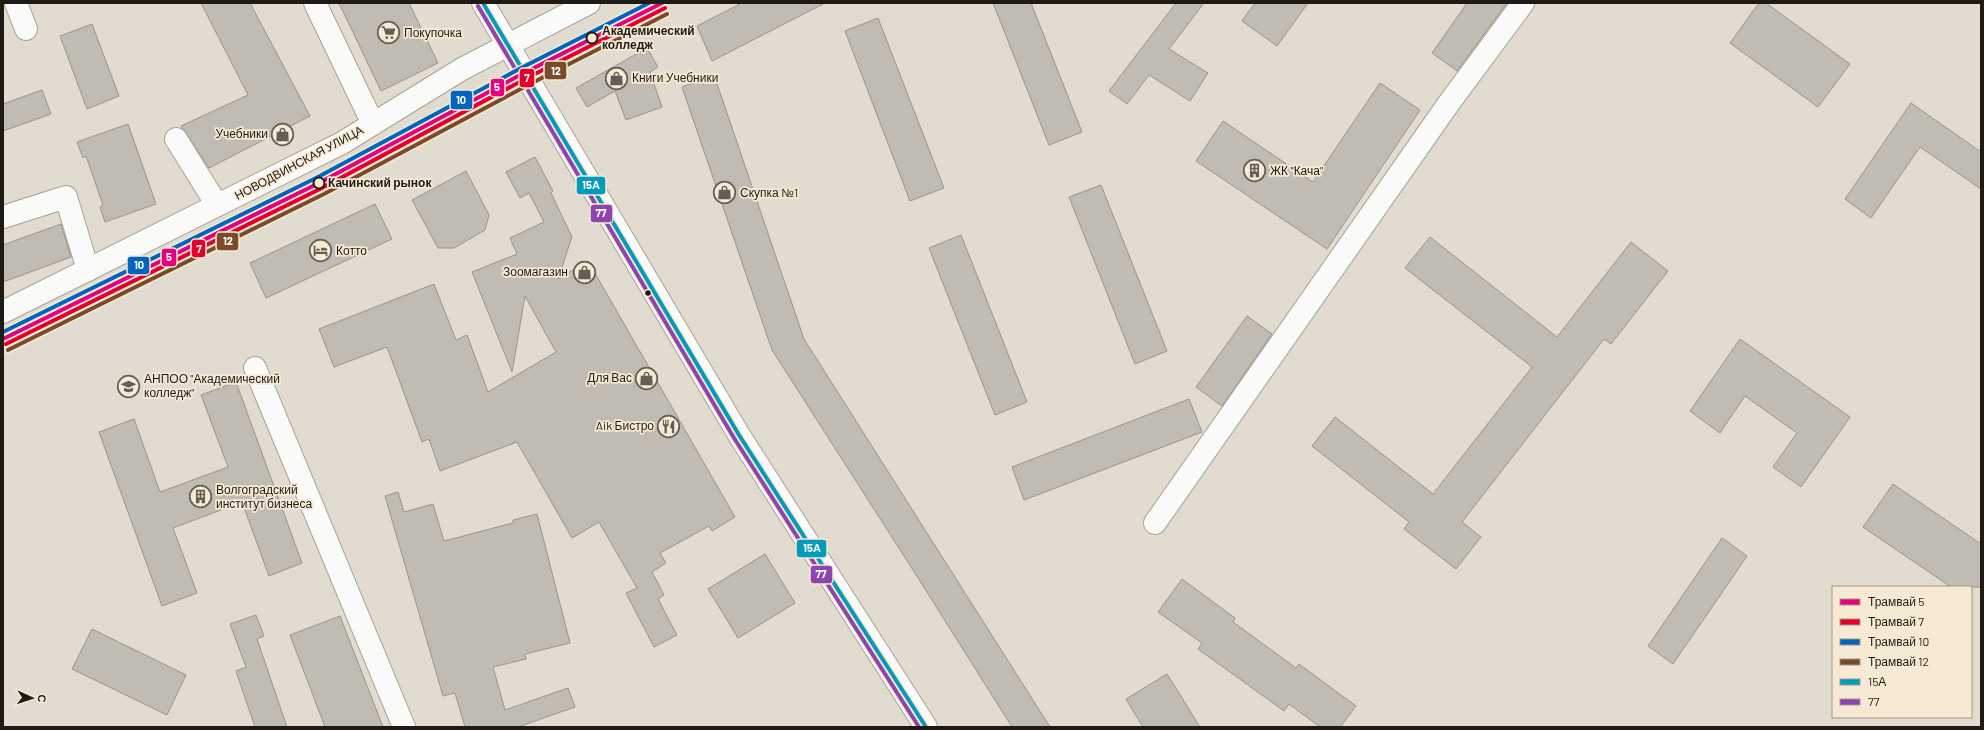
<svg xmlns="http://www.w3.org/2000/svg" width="1984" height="730" viewBox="0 0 1984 730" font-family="Barlow,sans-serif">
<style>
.building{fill:#c1bcb3;stroke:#99948c}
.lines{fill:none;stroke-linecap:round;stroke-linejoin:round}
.minor-casing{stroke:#a7a29a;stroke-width:24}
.major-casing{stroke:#a7a29a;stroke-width:24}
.minor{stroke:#fafaf8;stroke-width:22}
.major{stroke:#fafaf8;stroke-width:22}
.bus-1-casing{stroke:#f6ead5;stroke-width:7}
.bus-2-casing{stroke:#f6ead5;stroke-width:7}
.bus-1{stroke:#039bbb;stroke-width:4}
.bus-2{stroke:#8e44ad;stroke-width:4}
.tram-1-casing{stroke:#f6ead5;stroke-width:7}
.tram-2-casing{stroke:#f6ead5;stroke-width:7}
.tram-3-casing{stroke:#f6ead5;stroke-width:7}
.tram-4-casing{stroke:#f6ead5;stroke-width:7}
.tram-1{stroke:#e5007d;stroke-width:4}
.tram-2{stroke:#e4002b;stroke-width:4}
.tram-3{stroke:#0065bd;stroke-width:4}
.tram-4{stroke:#7a4b2a;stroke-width:4}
.stop-dot{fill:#f6ead5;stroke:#1f1b14;stroke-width:2}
.bus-dot{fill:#1f1b14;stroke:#f6ead5;stroke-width:1.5}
.labels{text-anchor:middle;stroke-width:3.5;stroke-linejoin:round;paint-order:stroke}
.stop-label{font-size:12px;font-weight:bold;fill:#1f1b14;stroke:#f6ead5;text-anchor:start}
.poi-label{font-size:12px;fill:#1f1b14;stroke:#f6ead5;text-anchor:start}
.street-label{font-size:12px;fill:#1f1b14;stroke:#f6ead5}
.line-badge{stroke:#f6ead5;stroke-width:1.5}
.badge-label{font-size:11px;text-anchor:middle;font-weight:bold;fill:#fff}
</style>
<rect width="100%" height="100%" fill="#e1dbd0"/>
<!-- building -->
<g class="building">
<polygon points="201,3 250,3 310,116 209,168 181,126 248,95"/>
<polygon points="339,3 409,3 438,63 381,91"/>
<polygon points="742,3 825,3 712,61 697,26"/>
<polygon points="993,3 1031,3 1082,132 1049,145"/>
<polygon points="1176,3 1204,3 1169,49 1208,73 1190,101 1149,75 1127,104 1109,91"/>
<polygon points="1255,3 1308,3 1277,46 1242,21"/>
<polygon points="1467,3 1507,3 1457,71 1432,53"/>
<polygon points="1759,3 1766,3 1850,64 1818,107 1730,43"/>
<polygon points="878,18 944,188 910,201 845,31"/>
<polygon points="92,24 119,96 87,109 60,36"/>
<polygon points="647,48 658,67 650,72 662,107 626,120 615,91 587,107 576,88"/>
<polygon points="714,75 804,339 1050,727 1012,727 913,570 772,350 682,87"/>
<polygon points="1380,83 1420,110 1327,249 1196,161 1223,121 1313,182"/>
<polygon points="42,90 51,114 3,131 3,104"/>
<polygon points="1911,103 1981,152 1981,189 1920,147 1871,218 1845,199"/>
<polygon points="128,124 156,204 105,222 100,207 103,205 86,156 83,158 77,142"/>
<polygon points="535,157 553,191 551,193 572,237 558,279 588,261 735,517 712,531 709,526 660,553 666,563 652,572 664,595 658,599 677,635 654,647 626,593 637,588 599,522 572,538 517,442 440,471 429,439 422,442 387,347 334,367 319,329 434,284 456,340 467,335 488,392 556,352 525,296 512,372 472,272 517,254 510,238 544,222 529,193 520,198 506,172"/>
<polygon points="466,171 489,215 485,230 454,248 438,248 412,200"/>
<polygon points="1101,185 1167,351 1135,364 1069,197"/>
<polygon points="375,204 392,239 266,298 250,263"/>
<polygon points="61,224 71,257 3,282 3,245"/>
<polygon points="961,235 1027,402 995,415 929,248"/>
<polygon points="1430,237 1557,337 1631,242 1668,271 1611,344 1604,339 1462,522 1481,537 1456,569 1404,529 1409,522 1312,446 1335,417 1433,494 1532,367 1405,268"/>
<polygon points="1247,316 1272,334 1222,406 1196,387"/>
<polygon points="1740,339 1850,417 1801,487 1773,467 1797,433 1745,396 1720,433 1690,411"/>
<polygon points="236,382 302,563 269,576 242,502 173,528 197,593 162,606 99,432 134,419 160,492 228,467 201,395"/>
<polygon points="1189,399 1202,432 1024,500 1012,467"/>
<polygon points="1893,484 1981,544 1981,587 1951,587 1863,527"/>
<polygon points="398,492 404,512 433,504 444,541 513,523 513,520 537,514 570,643 525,654 526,659 493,667 505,710 568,688 575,707 518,727 465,727 455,693 443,696 385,496"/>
<polygon points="1722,538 1747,556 1673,664 1648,646"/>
<polygon points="765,554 795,603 738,638 708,589"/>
<polygon points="1182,579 1235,618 1233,622 1296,668 1299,664 1356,706 1340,727 1320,727 1289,704 1284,711 1198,649 1202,643 1158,612"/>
<polygon points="256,615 264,636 257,639 287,727 255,727 236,671 246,667 230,624"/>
<polygon points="340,616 383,727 325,727 290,635"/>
<polygon points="92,629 186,675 167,715 72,669"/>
<polygon points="1167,674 1200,727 1143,727 1126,699"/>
</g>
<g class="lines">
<defs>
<g id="minor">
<polyline points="16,3 26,29"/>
<polyline points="315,3 373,124"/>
<polyline points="176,139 217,205"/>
<polyline points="3,217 66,197 88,270"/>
<polyline points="3,312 342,143 462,69 589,3"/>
<polyline points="255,368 404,727"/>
<polyline points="1155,523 1449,103 1523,3"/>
</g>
<polyline id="major" points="483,3 739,435 926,727"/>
</defs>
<!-- minor casing -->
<use href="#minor" class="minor-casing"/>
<!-- major casing -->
<use href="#major" class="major-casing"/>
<!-- minor -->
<use href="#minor" class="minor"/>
<!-- major -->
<use href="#major" class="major"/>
<defs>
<polyline id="bus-1" points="483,3 739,435 926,727"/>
<polyline id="bus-2" points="478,6 734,438 919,727"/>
</defs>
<!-- bus-1 casing -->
<use href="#bus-1" class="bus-1-casing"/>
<!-- bus-2 casing -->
<use href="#bus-2" class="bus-2-casing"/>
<!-- bus-1 -->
<use href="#bus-1" class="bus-1"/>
<!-- bus-2 -->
<use href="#bus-2" class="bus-2"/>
<defs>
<polyline id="tram-1" points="3,339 319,183 524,73 662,3"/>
<polyline id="tram-2" points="6,344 322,188 527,78 665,8"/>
<polyline id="tram-3" points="3,332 316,178 521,68 649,3"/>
<polyline id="tram-4" points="8,350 324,194 530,84 667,14"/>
</defs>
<!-- tram-1 casing -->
<use href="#tram-1" class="tram-1-casing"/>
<!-- tram-2 casing -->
<use href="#tram-2" class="tram-2-casing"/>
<!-- tram-3 casing -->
<use href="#tram-3" class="tram-3-casing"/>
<!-- tram-4 casing -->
<use href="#tram-4" class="tram-4-casing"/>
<!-- tram-1 -->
<use href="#tram-1" class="tram-1"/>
<!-- tram-2 -->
<use href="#tram-2" class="tram-2"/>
<!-- tram-3 -->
<use href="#tram-3" class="tram-3"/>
<!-- tram-4 -->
<use href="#tram-4" class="tram-4"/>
</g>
<!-- icons -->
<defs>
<symbol id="supermarket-ring" viewBox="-11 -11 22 22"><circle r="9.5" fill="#f6ead5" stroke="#635e56" stroke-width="1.5"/><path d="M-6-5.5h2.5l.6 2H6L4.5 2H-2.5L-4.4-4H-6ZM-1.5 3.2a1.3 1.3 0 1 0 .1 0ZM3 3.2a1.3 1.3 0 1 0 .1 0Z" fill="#635e56"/></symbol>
<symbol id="shop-ring" viewBox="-11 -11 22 22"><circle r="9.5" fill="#f6ead5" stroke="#635e56" stroke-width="1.5"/><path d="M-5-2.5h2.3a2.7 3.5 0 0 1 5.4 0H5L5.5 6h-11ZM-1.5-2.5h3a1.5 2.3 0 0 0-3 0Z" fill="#635e56"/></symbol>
<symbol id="building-ring" viewBox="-11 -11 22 22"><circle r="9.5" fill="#f6ead5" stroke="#635e56" stroke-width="1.5"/><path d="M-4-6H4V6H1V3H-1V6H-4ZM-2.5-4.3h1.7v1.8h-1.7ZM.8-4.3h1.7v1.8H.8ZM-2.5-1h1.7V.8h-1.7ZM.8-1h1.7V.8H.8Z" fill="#635e56"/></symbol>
<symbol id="hotel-ring" viewBox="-11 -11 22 22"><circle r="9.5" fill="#f6ead5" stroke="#635e56" stroke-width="1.5"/><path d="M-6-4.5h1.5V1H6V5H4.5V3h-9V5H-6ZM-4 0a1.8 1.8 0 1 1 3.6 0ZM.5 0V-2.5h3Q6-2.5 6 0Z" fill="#635e56"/></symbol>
<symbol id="university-ring" viewBox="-11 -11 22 22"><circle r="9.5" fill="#f6ead5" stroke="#635e56" stroke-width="1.5"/><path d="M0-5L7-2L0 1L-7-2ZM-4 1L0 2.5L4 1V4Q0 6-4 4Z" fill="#635e56"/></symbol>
<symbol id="restaurant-ring" viewBox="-11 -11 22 22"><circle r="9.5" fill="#f6ead5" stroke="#635e56" stroke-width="1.5"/><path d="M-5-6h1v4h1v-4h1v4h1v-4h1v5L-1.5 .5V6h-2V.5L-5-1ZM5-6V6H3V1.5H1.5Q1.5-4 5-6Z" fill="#635e56"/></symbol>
</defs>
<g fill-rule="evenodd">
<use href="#supermarket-ring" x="376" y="20" width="25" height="25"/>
<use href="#shop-ring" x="604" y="66" width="25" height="25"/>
<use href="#shop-ring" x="270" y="122" width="25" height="25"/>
<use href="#building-ring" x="1242" y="158" width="25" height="25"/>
<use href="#shop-ring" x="712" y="180" width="25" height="25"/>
<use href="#hotel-ring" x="308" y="238" width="25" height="25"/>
<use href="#shop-ring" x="572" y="260" width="25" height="25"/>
<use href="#shop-ring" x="634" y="366" width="25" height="25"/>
<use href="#university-ring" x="116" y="374" width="25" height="25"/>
<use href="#restaurant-ring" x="656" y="414" width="25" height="25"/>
<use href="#building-ring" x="188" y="484" width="25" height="25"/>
</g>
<!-- markers -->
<g class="stop-dot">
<circle cx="592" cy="38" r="5.5"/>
<circle cx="319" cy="183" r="5.5"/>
</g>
<circle class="bus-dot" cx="648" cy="293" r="3.5"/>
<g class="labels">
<!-- stop labels -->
<g class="stop-label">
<text x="602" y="35">Академический<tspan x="602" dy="14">колледж</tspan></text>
<text x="328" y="187">Качинский рынок</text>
</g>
<!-- poi labels -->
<g class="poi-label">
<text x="404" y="37">Покупочка</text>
<text x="632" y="82">Книги Учебники</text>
<text x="268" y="138" text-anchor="end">Учебники</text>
<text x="1270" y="175">ЖК "Кача"</text>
<text x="740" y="197">Скупка №1</text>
<text x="336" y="255">Котто</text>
<text x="568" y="276" text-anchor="end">Зоомагазин</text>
<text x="632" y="382" text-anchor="end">Для Вас</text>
<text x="144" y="383">АНПОО "Академический<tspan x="144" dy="14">колледж"</tspan></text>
<text x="654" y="430" text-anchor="end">Aik Бистро</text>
<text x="216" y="494">Волгоградский<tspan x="216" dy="14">институт бизнеса</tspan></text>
</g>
<!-- street labels -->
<g class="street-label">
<text transform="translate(299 163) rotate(-28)" y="4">НОВОДВИНСКАЯ УЛИЦА</text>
</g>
</g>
<g class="line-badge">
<rect x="544" y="61" width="23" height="19" rx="4" fill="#7a4b2a"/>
<rect x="519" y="68" width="16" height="20" rx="4" fill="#e4002b"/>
<rect x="490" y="78" width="15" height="19" rx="4" fill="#e5007d"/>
<rect x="450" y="90" width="23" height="20" rx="4" fill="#0065bd"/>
<rect x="576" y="176" width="30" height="19" rx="4" fill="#039bbb"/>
<rect x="590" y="204" width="23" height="19" rx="4" fill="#8e44ad"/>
<rect x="216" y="232" width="23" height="19" rx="4" fill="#7a4b2a"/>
<rect x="191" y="239" width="15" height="19" rx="4" fill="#e4002b"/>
<rect x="161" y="248" width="16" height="19" rx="4" fill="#e5007d"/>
<rect x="127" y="256" width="23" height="19" rx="4" fill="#0065bd"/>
<rect x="796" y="539" width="31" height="19" rx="4" fill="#039bbb"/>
<rect x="810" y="565" width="23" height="19" rx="4" fill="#8e44ad"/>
</g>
<g class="badge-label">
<text x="556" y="75">12</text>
<text x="527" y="82">7</text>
<text x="497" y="91">5</text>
<text x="461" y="104">10</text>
<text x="591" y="189">15А</text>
<text x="601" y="217">77</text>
<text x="228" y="245">12</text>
<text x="199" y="253">7</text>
<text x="169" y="261">5</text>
<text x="139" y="269">10</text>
<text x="812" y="552">15А</text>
<text x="821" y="578">77</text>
</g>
<!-- border -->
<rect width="1984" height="730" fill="none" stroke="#1f1b14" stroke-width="8"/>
<!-- legend -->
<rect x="1832" y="586" width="140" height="132" fill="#f6ead5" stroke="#a09788"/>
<rect x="1840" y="599" width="20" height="6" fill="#e5007d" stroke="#a09788"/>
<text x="1868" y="606" font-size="12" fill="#1f1b14">Трамвай 5</text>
<rect x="1840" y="619" width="20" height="6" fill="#e4002b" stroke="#a09788"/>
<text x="1868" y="626" font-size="12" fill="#1f1b14">Трамвай 7</text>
<rect x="1840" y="639" width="20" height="6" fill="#0065bd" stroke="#a09788"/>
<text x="1868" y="646" font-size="12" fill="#1f1b14">Трамвай 10</text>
<rect x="1840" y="659" width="20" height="6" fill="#7a4b2a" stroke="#a09788"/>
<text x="1868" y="666" font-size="12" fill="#1f1b14">Трамвай 12</text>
<rect x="1840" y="679" width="20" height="6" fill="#039bbb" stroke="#a09788"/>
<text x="1868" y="686" font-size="12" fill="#1f1b14">15А</text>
<rect x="1840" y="699" width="20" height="6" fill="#8e44ad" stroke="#a09788"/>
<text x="1868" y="706" font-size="12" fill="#1f1b14">77</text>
<!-- north arrow -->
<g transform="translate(32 698) rotate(93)" stroke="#f6ead5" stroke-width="3" paint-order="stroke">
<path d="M0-3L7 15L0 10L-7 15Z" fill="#1f1b14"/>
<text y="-6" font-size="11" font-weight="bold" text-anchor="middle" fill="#1f1b14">С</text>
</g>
</svg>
